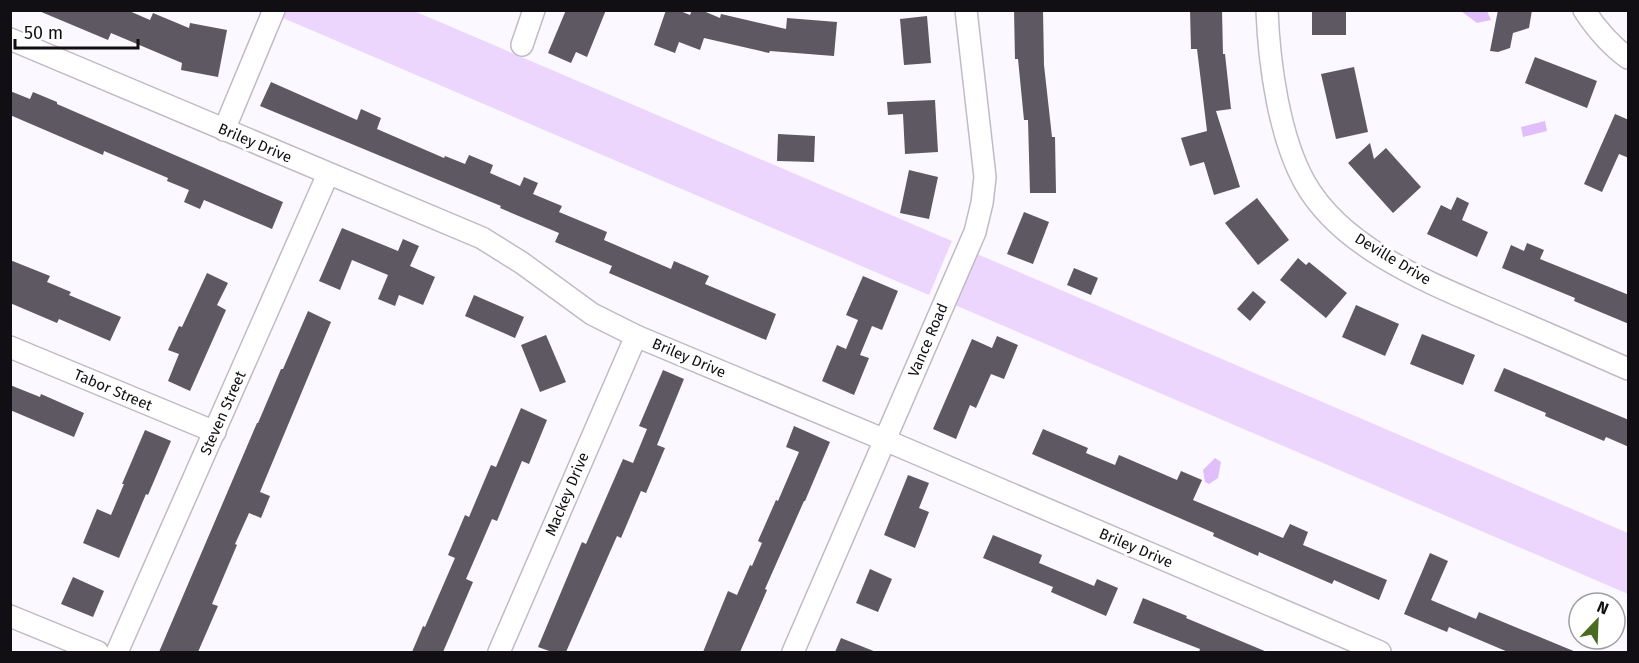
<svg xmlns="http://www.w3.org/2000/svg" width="1639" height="663" viewBox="0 0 1639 663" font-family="'Fira Sans',sans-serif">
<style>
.green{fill:#ecd6fd}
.water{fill:#dfbef9}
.building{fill:#5d5862}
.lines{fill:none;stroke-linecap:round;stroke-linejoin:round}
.minor-casing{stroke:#c1bac6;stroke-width:24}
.minor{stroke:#fff;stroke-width:21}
.labels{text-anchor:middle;stroke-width:6;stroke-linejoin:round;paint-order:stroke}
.street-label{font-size:15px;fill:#110f13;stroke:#fff}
</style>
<rect width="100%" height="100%" fill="#fcf8ff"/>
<!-- green -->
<g class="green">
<polygon points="286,11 414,11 952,241 929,295 283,18"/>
<polygon points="977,254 1628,533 1628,594 955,305"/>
</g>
<!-- water -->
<g class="water">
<polygon points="1461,11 1487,11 1491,20 1477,23"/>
<polygon points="1545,121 1547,131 1523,137 1521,127"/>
<polygon points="1215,458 1221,462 1218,478 1209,484 1205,482 1203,470"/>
</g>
<!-- building -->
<g class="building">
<polygon points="127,10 150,20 153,13 189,28 190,23 227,30 218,77 181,70 182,63 111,33 108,40 39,11"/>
<polygon points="566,10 606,10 587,57 576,52 571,63 548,53"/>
<polygon points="666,10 678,10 690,15 692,10 701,10 720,18 721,14 786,29 787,18 837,22 834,56 770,51 769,53 704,38 700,50 679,42 675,53 654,45"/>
<polygon points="1014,10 1043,10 1044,65 1052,137 1055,137 1056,193 1030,193 1028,120 1024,120 1018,59 1015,59"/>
<polygon points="1190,10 1222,10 1223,54 1225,54 1231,109 1216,111 1240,187 1214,195 1204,162 1190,166 1181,138 1207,131 1197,49 1191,49"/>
<rect x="1312" y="10" width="34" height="25"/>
<polygon points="1498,10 1532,10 1529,28 1513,33 1510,48 1498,52 1490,51"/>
<polygon points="927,16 931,63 904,65 900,19"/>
<polygon points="1535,57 1597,81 1587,108 1525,83"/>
<polygon points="1354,67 1368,132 1336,139 1321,74"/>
<polygon points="271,82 357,120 361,109 381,118 377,129 444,158 445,156 465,164 469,155 493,165 490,173 520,186 524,177 538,183 533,194 562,206 559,212 607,232 604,240 671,269 674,261 709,276 705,284 776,314 766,340 609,273 612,266 555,242 559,233 500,208 501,206 260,106"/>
<polygon points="10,91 30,99 33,92 57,102 57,104 283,202 272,229 204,200 200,209 184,202 189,190 167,181 168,178 104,151 103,155 10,115"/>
<polygon points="935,100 938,152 905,154 903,114 888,115 887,102"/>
<polygon points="1615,114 1629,120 1629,158 1619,154 1602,192 1584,184"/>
<polygon points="778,134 815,136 814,162 777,161"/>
<polygon points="1370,143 1374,159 1386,148 1421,187 1393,213 1348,163"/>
<polygon points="909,170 938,177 929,219 900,213"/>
<polygon points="1457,197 1469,203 1462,220 1488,232 1477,257 1427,234 1441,205 1451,210"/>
<polygon points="1257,198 1289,240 1258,265 1225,223"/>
<polygon points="1024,212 1049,222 1033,264 1007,254"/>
<polygon points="342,228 398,251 403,239 419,246 410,266 435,277 423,305 399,295 395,306 378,299 388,275 352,260 340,290 319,281"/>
<polygon points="1527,243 1544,250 1540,259 1629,295 1629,324 1574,301 1575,298 1502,268 1511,245 1524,251"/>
<polygon points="1298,258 1306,265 1309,262 1347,293 1326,318 1280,280"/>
<polygon points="10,260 50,276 47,282 71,292 69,295 121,317 110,341 59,319 57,323 10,303"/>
<polygon points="1074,268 1098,278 1091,295 1067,285"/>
<polygon points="207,273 228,283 217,305 226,310 190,391 168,381 179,354 168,350 179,326 182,327"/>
<polygon points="863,276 898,291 882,330 872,326 860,355 869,358 854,395 822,381 837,345 846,349 858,320 846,315"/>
<polygon points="1253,291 1266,302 1250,321 1237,309"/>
<polygon points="474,295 524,317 515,338 465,316"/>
<polygon points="1356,305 1399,324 1385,356 1342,337"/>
<polygon points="308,311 331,322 260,492 270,496 261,518 249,513 235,544 237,545 212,604 218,606 198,652 159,652 257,423 258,423 281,369 283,369"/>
<polygon points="1422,334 1475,355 1463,385 1410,364"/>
<polygon points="546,335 566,382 540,392 521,345"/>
<polygon points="997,336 1018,345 1004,379 991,374 976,408 970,405 956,439 933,429 972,339 992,348"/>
<polygon points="1504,368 1629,420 1629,447 1606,437 1604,441 1545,416 1546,413 1494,391"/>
<polygon points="663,370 684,379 657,445 665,448 646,493 641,491 621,538 617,536 566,652 552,652 538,647 582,542 586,544 623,459 633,463 647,429 639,426"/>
<polygon points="10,385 40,397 41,394 84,413 74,437 10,410"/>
<polygon points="521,408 547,420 529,464 522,461 497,521 492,519 466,579 473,582 443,652 412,652 423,626 425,627 455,558 448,555 465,515 469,517 491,465 496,467"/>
<polygon points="794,426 830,442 805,501 804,501 765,589 767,590 740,652 703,652 728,591 737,595 750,565 752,566 762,543 758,541 776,500 778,501 799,452 786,447"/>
<polygon points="1043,429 1088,448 1086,453 1115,465 1119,455 1177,480 1181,471 1202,480 1193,500 1283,538 1290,524 1308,532 1303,545 1387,580 1379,600 1334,580 1332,584 1259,552 1258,556 1213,536 1214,533 1032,454"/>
<polygon points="145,430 171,441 148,495 146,494 119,558 83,543 97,509 111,515 124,484 122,484"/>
<polygon points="908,475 929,483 919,508 929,512 915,548 884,535"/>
<polygon points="993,535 1042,555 1039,563 1094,586 1097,579 1118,588 1106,616 1051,592 1053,587 983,558"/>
<polygon points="1430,553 1448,561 1431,600 1476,619 1479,612 1576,652 1508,652 1449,627 1447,632 1404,614"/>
<polygon points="870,569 892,579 878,612 856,603"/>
<polygon points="73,577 104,591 93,617 61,604"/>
<polygon points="1143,598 1187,616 1186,618 1267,652 1199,652 1200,649 1133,623"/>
<polygon points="841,638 876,652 835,652"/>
</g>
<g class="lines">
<defs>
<g id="minor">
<path d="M1267 10C1269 63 1279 137 1305 183 1343 250 1432 284 1499 313 1542 331 1585 350 1628 369"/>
<path d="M1584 10C1597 30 1610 45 1628 58"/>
<polyline points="10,39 482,238 522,263 592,314 636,336 885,440 1380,652"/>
<polyline points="522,45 534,10"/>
<polyline points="224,130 274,10"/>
<polyline points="10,347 215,432"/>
<polyline points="10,616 98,652"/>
<polyline points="117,652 328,174"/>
<polyline points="499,652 636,336"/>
<polyline points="793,652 975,232 982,203 985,177 966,10"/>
</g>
</defs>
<!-- minor casing -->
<use href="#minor" class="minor-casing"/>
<!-- minor -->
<use href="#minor" class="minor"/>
</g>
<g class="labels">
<!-- street labels -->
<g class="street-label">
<text transform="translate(255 143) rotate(23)" y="5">Briley Drive</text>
<text transform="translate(1393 259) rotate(31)" y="5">Deville Drive</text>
<text transform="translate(928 340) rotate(-67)" y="5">Vance Road</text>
<text transform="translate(689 358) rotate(23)" y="5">Briley Drive</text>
<text transform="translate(113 390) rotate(23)" y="5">Tabor Street</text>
<text transform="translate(223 413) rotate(-66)" y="5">Steven Street</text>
<text transform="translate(567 494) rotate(-67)" y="5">Mackey Drive</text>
<text transform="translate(1136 548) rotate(23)" y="5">Briley Drive</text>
</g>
</g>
<!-- border -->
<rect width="1639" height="663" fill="none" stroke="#110f13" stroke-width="24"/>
<!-- north arrow -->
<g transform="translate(1597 621) rotate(23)"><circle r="28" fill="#ffffff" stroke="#a09fa1" stroke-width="1.5"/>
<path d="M0-4.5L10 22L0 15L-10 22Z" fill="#4a6b22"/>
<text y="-9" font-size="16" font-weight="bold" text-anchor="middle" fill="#110f13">N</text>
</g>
<!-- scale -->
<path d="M15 39v9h123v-9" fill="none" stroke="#110f13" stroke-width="3"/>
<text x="24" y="39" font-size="18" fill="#110f13" stroke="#ffffff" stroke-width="4.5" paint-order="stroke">50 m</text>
</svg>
